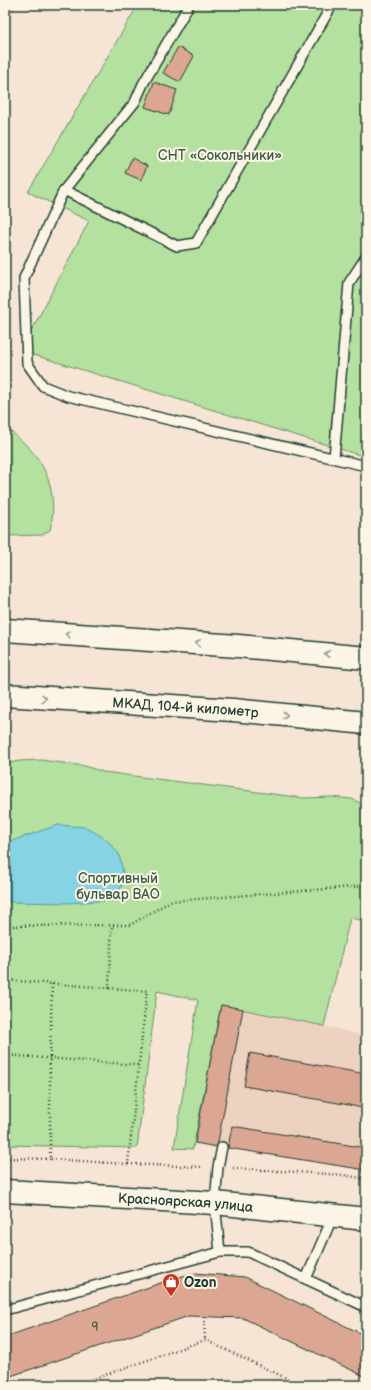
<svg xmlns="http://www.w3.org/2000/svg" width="371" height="1390" viewBox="0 0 371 1390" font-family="'Balsamiq Sans',sans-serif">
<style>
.built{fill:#eed2c0}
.green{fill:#b4e19f;stroke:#6a8f6a}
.water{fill:#85d3e3;stroke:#5c979d}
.building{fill:#dca792;stroke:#1f3d34}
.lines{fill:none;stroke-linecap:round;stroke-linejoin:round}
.lane-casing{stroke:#1f3d34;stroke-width:12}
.secondary-casing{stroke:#1f3d34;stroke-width:25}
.highway-casing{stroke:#1f3d34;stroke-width:25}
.path{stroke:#1f3d34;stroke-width:2.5;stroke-dasharray:1 3;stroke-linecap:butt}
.lane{stroke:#fcf5e5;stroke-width:9}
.secondary{stroke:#fcf5e5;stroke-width:22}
.highway{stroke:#fcf5e5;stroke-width:22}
.oneway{stroke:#8e998c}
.labels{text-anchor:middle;stroke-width:4;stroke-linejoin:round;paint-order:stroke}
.number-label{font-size:12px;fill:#4e584c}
.park-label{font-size:14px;fill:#3d5e49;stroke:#fcf5e5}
.street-label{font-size:14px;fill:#1f3d34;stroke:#fcf5e5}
.poi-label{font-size:14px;font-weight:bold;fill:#1f3d34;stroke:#fcf5e5;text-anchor:start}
</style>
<rect width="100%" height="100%" fill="#f6e5d4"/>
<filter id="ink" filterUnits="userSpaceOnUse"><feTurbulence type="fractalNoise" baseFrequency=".025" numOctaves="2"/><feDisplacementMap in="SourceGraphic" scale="8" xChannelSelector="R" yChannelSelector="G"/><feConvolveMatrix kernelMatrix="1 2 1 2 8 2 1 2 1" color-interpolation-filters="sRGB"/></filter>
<g filter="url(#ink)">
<!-- built -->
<g class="built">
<polygon points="5,5 17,5 5,28"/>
<polygon points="221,1005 324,1026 366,1036 366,1170 195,1143"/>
</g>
<!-- green -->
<g class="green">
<polygon points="138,5 366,5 366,457 21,351 89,221 28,192"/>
<path d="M5 426C16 436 29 446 38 459 52 479 56 506 50 530L42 535 5 536Z"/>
<polygon points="41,760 85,766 103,772 304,798 331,797 352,799 366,806 366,921 350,918 324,1026 221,1005 193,1149 174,1148 198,1000 157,991 137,1148 5,1145 5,764 19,761"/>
</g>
<!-- water -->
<polygon class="water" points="58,825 86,827 107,840 119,854 125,881 112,900 69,903 10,902 5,895 5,846 6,843"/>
<!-- building -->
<g class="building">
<polygon points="178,47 194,56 180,82 163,73"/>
<polygon points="154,82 177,90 169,115 145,107"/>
<polygon points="132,158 147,166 141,180 125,173"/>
<polygon points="221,1005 243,1009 217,1147 195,1143"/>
<polygon points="250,1053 366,1074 366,1109 349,1105 244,1086"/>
<polygon points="232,1126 366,1148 366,1170 228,1148"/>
<polygon points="195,1273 245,1277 366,1336 366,1377 243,1318 189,1316 5,1378 5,1337 175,1278"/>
</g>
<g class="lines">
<defs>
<g id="lane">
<polyline points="189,5 143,84 135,102 64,190 24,278 27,363 43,386 68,396 366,466"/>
<polyline points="64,190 177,246 196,243 332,5"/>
<polyline points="334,458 349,283 366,257"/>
<polyline points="222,1147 218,1167 215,1203 220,1252 248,1252 366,1307"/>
<polyline points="306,1279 333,1216"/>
<polyline points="5,1310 220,1252"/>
</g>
<g id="secondary">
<path id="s1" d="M5 1191 215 1203 366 1219"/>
</g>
<g id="highway">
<polyline points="5,630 238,646 366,658"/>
<path id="s2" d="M5 695 233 710 366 723"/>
</g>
</defs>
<!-- lane casing -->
<use href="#lane" class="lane-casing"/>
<!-- secondary casing -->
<use href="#secondary" class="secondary-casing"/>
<!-- highway casing -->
<use href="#highway" class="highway-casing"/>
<!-- path -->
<g class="path">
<polyline points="5,926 130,925 171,901 366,886"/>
<polyline points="5,980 109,988 112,925"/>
<polyline points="52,984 50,1058 50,1159 128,1164 147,991 109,988"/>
<polyline points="5,1055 139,1065"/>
<polyline points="5,1158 50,1159"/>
<polyline points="128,1164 204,1167"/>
<polyline points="233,1168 343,1175 366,1179"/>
<polyline points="204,1317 205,1340"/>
<polyline points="76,1385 205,1340 301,1385"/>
</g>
<!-- lane -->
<use href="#lane" class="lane"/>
<!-- secondary -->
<use href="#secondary" class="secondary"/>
<!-- highway -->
<use href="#highway" class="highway"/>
</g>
<!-- one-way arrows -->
<defs><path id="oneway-chevron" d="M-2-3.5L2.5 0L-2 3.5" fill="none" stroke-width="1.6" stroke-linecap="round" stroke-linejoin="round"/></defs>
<g class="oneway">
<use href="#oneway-chevron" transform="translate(68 634) rotate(-176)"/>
<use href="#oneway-chevron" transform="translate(198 643) rotate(-176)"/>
<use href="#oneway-chevron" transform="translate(327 654) rotate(-175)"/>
<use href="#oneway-chevron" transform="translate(44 698) rotate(4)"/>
<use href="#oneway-chevron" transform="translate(285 715) rotate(5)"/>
</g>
</g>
<!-- icons -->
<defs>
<symbol id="shop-pin" viewBox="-11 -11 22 30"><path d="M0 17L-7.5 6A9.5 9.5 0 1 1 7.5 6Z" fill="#c8321e" stroke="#fcf5e5"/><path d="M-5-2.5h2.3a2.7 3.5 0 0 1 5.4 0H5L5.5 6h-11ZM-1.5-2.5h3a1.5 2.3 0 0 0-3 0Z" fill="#fff"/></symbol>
</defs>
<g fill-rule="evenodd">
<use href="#shop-pin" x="161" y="1272" width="20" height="27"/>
</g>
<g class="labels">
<!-- number labels -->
<g class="number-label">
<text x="95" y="1331">9</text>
</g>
<!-- park labels -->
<g class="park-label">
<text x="220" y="160">СНТ «Сокольники»</text>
<text x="118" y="883">Спортивный<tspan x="118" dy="16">бульвар ВАО</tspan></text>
</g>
<!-- street labels -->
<g class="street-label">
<text dy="5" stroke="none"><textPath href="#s2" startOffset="181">МКАД, 104-й километр</textPath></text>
<text dy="5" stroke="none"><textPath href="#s1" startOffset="181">Красноярская улица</textPath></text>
</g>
<!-- poi labels -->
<g class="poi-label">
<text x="184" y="1287">Ozon</text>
</g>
</g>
<!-- margin -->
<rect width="371" height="1390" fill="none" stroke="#fcf5e5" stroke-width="20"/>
<rect x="10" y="10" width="351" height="1370" fill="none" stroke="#1f3d34" stroke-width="1.5" filter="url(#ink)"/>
</svg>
